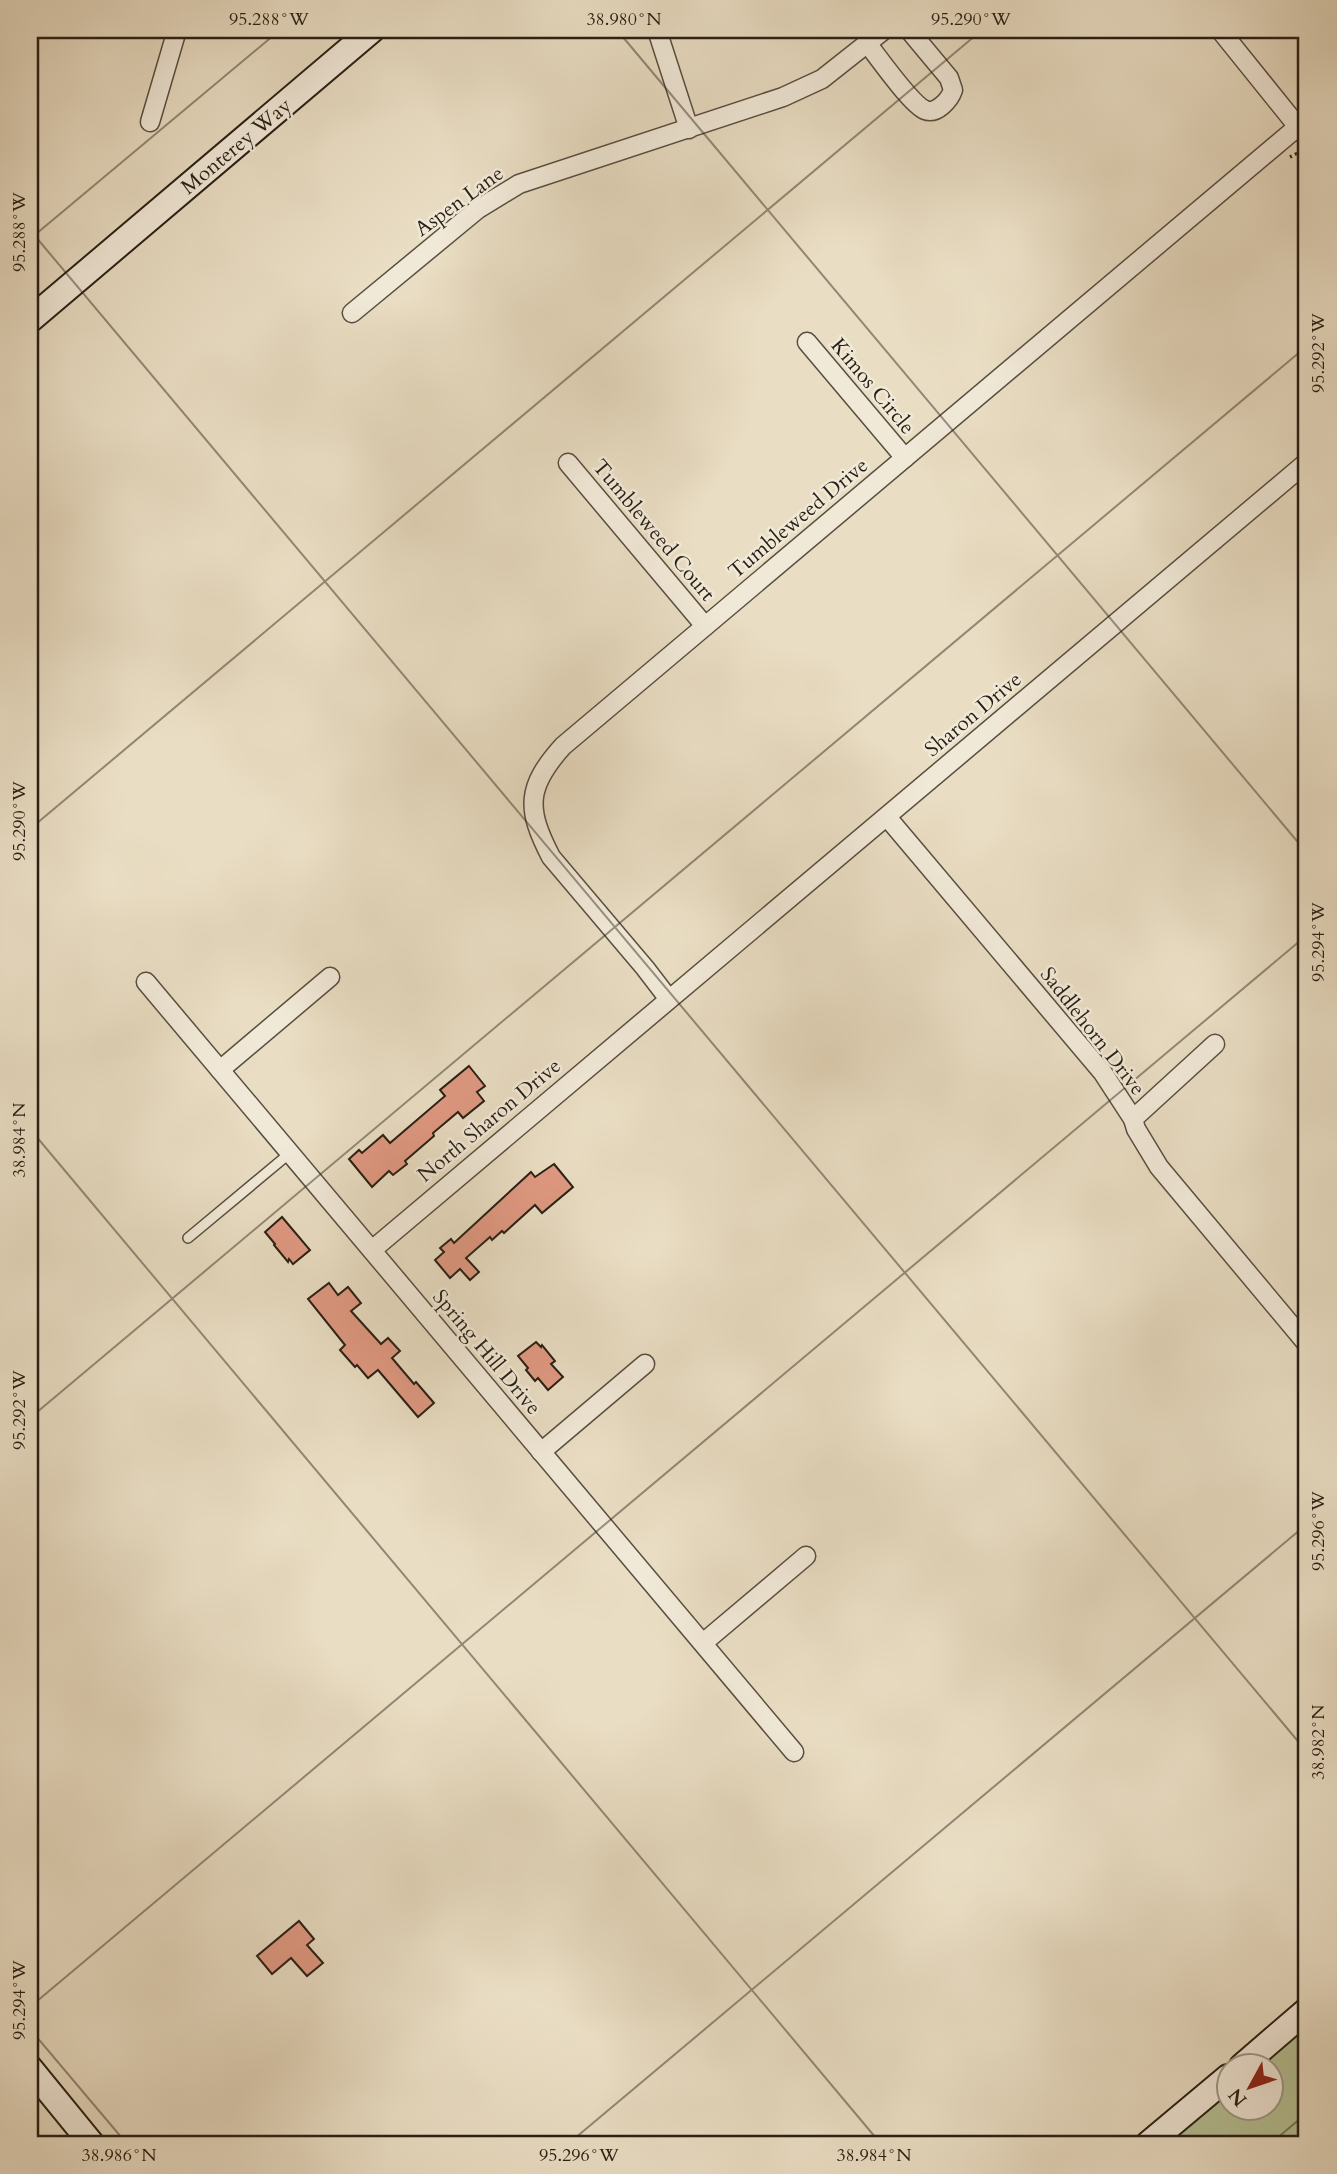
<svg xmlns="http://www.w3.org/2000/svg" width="1337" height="2174" viewBox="0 0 1337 2174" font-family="Cardo,serif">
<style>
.green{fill:#b5c195;stroke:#6e7054;stroke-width:2}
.building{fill:#e09982;stroke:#281f14;stroke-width:2}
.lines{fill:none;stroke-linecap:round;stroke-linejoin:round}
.lane-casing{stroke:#584e40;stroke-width:12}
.street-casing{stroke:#584e40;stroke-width:21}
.secondary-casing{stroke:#281f14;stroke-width:28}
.path{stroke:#281f14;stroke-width:3.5;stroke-dasharray:2 3.5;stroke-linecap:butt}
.lane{stroke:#f1e9d8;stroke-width:9}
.street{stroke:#f1e9d8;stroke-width:18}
.secondary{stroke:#f1e9d8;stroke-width:24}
.ticks{fill:none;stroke:#281f14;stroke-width:2;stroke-opacity:0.45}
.labels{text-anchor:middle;stroke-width:5;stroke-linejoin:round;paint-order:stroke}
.street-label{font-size:21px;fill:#281f14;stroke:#f1e9d8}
.neatline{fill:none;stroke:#281f14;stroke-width:2.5}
.ticks-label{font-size:18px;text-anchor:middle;fill:#281f14}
</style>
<rect width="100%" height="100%" fill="#e9ddc3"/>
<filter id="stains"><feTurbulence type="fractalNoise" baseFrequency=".00286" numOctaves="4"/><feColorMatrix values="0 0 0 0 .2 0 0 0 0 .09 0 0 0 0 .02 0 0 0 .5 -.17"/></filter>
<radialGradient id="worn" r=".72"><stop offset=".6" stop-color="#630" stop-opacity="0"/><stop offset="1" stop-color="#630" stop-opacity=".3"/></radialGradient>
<!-- green -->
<polygon class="green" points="1307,2010 1307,2144 1148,2144 1228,2077 1228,2108 1270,2108 1270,2066 1242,2065"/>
<!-- building -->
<g class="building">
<polygon points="469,1066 485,1086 477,1092 484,1101 463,1118 458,1112 433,1133 434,1136 405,1161 407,1164 393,1175 389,1171 372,1187 349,1159 359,1150 362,1153 383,1135 390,1143 445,1096 440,1090"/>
<polygon points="554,1164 573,1187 542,1213 535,1205 504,1233 502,1231 492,1240 490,1237 466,1258 479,1272 470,1280 460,1269 450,1278 435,1260 444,1252 440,1248 451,1239 454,1243 531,1172 535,1177"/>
<polygon points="282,1217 310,1250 293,1264 289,1259 288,1262 274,1245 275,1244 265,1232"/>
<polygon points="329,1283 338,1295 348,1287 361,1303 351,1311 381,1344 388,1338 400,1351 392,1358 414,1384 416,1382 434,1403 418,1417 378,1370 368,1378 357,1365 355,1367 340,1350 345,1345 308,1299"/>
<polygon points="536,1342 541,1347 542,1345 555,1361 551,1364 563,1377 548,1390 538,1378 535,1381 526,1370 528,1368 518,1356"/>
<polygon points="299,1921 314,1939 307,1945 323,1963 307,1976 291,1958 272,1974 257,1956"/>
</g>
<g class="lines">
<defs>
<polyline id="lane" points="188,1238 290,1153"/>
<g id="street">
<polyline points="657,30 689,129"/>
<polyline points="1220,30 1307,138"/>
<path d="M867 43C878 57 911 104 925 110 937 115 950 99 953 90L949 78 909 30"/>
<polyline points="150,122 177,30"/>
<polyline points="352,313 478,209 519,184 783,97 822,79 884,30"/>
<polyline points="807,342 905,458"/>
<polyline points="568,463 705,626"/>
<polyline points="887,817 1103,1073 1133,1119 1136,1129 1159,1167 1307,1344"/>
<polyline points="146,982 794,1752"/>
<path d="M668 998 645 968 551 857C526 809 526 787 563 746L1307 119"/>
<polyline points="220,1070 330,977"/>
<polyline points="1133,1119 1215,1044"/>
<polyline points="372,1250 1307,462"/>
<polyline points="541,1452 645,1364"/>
<polyline points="703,1643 806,1556"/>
</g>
<g id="secondary">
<polyline points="30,320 372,30"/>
<polyline points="1242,2066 1307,2010"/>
<polyline points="30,2068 92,2144"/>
<polyline points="1148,2144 1228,2077"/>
</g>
</defs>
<!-- lane casing -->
<use href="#lane" class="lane-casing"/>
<!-- street casing -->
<use href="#street" class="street-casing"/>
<!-- secondary casing -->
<use href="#secondary" class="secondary-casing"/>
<!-- path -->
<polyline class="path" points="1290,157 1296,154 1307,158"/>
<!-- lane -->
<use href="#lane" class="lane"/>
<!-- street -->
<use href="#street" class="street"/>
<!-- secondary -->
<use href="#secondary" class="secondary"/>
</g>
<!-- ticks -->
<path class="ticks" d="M617 30 1307 853M30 230 1307 1752M30 239 280 30M30 829 982 30M30 1129 881 2144M30 1418 1307 346M30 2007 1307 935M30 2029 127 2144M568 2144 1307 1524M1270 2144 1307 2113"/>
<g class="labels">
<!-- street labels -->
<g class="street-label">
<text transform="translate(236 146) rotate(-40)" y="7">Monterey Way</text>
<text transform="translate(459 201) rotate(-36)" y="7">Aspen Lane</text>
<text transform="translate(873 386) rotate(50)" y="7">Kimos Circle</text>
<text transform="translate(798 518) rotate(-40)" y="7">Tumbleweed Drive</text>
<text transform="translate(654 530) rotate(50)" y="7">Tumbleweed Court</text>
<text transform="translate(973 714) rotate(-40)" y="7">Sharon Drive</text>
<text transform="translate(1093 1031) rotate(52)" y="7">Saddlehorn Drive</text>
<text transform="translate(489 1120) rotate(-40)" y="7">North Sharon Drive</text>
<text transform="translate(487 1352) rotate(50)" y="7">Spring Hill Drive</text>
</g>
</g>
<!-- margin -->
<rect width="1337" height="2174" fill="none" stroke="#e9ddc3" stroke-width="77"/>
<!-- north arrow -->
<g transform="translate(1250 2087) rotate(230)"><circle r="33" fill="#f1e9d8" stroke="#a1988a" stroke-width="2"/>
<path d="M0-5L12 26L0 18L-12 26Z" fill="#8f2418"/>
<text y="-10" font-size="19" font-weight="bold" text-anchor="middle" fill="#281f14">N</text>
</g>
<rect x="38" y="38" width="1260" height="2098" class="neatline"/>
<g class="ticks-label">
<text x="269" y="25">95.288°W</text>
<text x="624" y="25">38.980°N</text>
<text x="971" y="25">95.290°W</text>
<text transform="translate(19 232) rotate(-90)" y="6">95.288°W</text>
<text transform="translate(1318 353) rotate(-90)" y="6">95.292°W</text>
<text transform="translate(19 821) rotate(-90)" y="6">95.290°W</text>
<text transform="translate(1318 942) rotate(-90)" y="6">95.294°W</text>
<text transform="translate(19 1140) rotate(-90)" y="6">38.984°N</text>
<text transform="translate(19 1410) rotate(-90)" y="6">95.292°W</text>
<text transform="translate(1318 1531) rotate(-90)" y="6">95.296°W</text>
<text transform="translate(1318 1742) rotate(-90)" y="6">38.982°N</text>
<text transform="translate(19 2000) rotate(-90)" y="6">95.294°W</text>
<text x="119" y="2161">38.986°N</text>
<text x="579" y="2161">95.296°W</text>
<text x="874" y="2161">38.984°N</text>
</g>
<rect width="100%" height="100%" filter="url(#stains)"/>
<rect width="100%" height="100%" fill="url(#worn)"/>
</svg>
